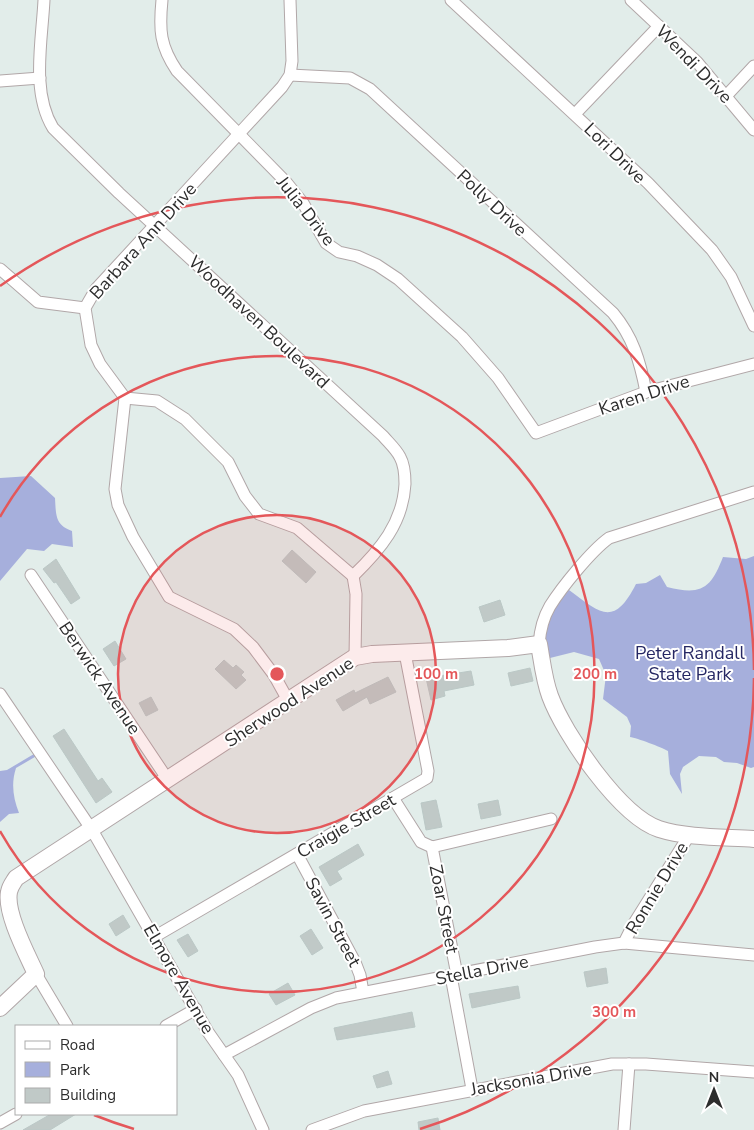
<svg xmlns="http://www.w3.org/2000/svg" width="754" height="1130" viewBox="0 0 754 1130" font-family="'Nunito Sans',sans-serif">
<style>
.green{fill:#a6afdc}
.building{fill:#c0c9c7;stroke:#bbc8c6}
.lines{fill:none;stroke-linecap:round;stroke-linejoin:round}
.street-casing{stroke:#b1a7a8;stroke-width:13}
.secondary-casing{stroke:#b1a7a8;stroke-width:18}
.street{stroke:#fff;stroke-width:11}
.secondary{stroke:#fff;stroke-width:16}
.ring{fill:none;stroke:#e4575a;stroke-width:2.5}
.labels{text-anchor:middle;stroke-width:4;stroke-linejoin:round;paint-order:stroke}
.street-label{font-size:18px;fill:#2d2d2d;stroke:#fff}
.park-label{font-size:18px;fill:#252763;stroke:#fff}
.centre{fill:#e4575a;stroke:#fff;stroke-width:2.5}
.ring-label{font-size:15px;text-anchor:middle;font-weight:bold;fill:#e4575a;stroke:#fff;stroke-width:4;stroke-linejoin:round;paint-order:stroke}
</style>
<rect width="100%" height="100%" fill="#e2edea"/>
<!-- green -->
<g class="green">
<path d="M31 476 55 498C56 515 55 525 72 531L73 547 52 544 44 551 27 549 0 581V478Z"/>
<path d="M754 556V767L751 768 737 763 724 762 716 757 699 756 683 767 680 774 682 794 670 774 668 751C661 747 637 738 630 737L631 726 627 717 603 699 606 675 599 659 574 652 542 660 541 630 556 605 569 590C601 614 614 627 636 584L646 583 660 575 667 587C702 596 711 588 723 557L746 559Z"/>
<path d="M39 751 40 754 16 768C11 783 13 798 19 813L9 814 0 822V771L7 770Z"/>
</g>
<!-- building -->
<g class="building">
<polygon points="292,550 316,572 306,583 282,561"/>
<polygon points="56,559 80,598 71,604 56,582 54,583 43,569"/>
<polygon points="500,600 505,615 484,622 479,607"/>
<polygon points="115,641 126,659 114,666 103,649"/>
<polygon points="224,660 233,668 236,665 244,672 241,675 246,680 236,689 215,669"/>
<polygon points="530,668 533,681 511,686 508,673"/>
<polygon points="471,671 474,685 444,691 445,696 431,700 426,678"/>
<polygon points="388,677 396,692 370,704 367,697 343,711 336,700 354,690 355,693"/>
<polygon points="151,697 158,710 146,716 139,703"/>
<polygon points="64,729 98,781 102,778 112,792 96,803 53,736"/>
<polygon points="436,800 442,827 426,830 421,803"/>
<polygon points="498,800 501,815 481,819 478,804"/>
<polygon points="358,844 364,855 337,871 342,879 330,886 319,867"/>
<polygon points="123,915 130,927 116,936 109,924"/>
<polygon points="311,929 323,948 312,955 300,936"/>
<polygon points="188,934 198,951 188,957 177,940"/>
<polygon points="606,968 608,983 587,987 584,972"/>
<polygon points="288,983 295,995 276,1005 269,994"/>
<polygon points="518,986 520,998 472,1008 469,994"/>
<polygon points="412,1012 415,1027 337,1040 334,1028"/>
<polygon points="388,1071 392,1084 377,1088 373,1076"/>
<polygon points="51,1114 76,1114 50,1130 23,1130"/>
<polygon points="438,1118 440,1130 419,1130 418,1122"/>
</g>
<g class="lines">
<defs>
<g id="street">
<path d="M44 0C42 41 31 92 53 128L119 193 383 436C388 442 396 449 400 457 404 464 405 475 405 484 403 523 380 550 353 576"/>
<path d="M162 0C159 30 160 46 177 71L286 182 303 203 326 243 339 252 357 256 377 265 398 279 462 337 498 378 536 433 646 392 754 364"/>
<polyline points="451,0 648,183 712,250 731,277 754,326"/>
<polyline points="631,0 697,62 754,130"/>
<path d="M290 75 350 78 370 89 613 313C633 337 640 361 646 392"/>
<polyline points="0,81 40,78"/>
<polyline points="727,95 754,66"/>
<polyline points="575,114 659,26"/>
<polyline points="0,269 38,302 85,308"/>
<polyline points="125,398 157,401 185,419 228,462 245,496 259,514 297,528 353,576"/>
<polyline points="31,575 168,780"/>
<polyline points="353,576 356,594 355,657"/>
<path d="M539 644C540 631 543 618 550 606 562 587 591 551 609 538L754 492"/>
<polyline points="0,694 92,830 208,1032 238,1075 263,1130"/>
<polyline points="289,702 274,675 253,647 234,629 169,597 133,537 118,505 115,489 125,398 100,364 91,345 85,308 96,289 282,87 290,75 292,61 290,0"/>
<polyline points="393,798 421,842 432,847 551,819"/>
<polyline points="432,847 457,975"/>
<polyline points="297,854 355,962 360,975 363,992"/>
<polyline points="154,937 427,778 428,771 405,653"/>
<polyline points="624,943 633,925 690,834"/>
<polyline points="36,974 67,1026"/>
<polyline points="451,976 472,1089"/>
<polyline points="166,1026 196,1009"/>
<polyline points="224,1055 311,1008 336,998 595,947 624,943 754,955"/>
<polyline points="0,1123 16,1114"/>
<polyline points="312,1130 364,1111 612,1064 646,1064 754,1072"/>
<polyline points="624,1130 629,1064"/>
</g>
<path id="secondary" d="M0 1008 36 974C27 954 5 913 9 892 10 886 13 883 16 878L355 657 372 654 508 648 539 644C542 661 544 680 550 696 564 734 620 816 659 829 687 838 725 837 754 839"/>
</defs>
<!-- street casing -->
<use href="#street" class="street-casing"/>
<!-- secondary casing -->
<use href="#secondary" class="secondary-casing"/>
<!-- street -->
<use href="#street" class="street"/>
<!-- secondary -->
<use href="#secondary" class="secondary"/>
</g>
<!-- distance rings -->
<circle cx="277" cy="674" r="159" fill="#e4575a" fill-opacity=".12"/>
<g class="ring">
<circle cx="277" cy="674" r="159"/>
<path d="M0 517A318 318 0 1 1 0 831"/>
<path d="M754 678A477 477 0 0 1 420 1129M134 1129A477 477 0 0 1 94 1115M0 286A477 477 0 0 1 754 670"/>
</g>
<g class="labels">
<!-- street labels -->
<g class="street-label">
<text transform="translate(694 64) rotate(46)" y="6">Wendi Drive</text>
<text transform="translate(615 153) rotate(44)" y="6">Lori Drive</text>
<text transform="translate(492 203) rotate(43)" y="6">Polly Drive</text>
<text transform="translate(306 211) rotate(52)" y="6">Julia Drive</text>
<text transform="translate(143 241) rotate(-48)" y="6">Barbara Ann Drive</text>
<text transform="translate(259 322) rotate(43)" y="6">Woodhaven Boulevard</text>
<text transform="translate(644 395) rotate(-18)" y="6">Karen Drive</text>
<text transform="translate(100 678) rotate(56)" y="6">Berwick Avenue</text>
<text transform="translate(289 702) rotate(-33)" y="6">Sherwood Avenue</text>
<text transform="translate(346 826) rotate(-30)" y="6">Craigie Street</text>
<text transform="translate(657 888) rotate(-59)" y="6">Ronnie Drive</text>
<text transform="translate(444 909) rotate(79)" y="6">Zoar Street</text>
<text transform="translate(333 922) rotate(62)" y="6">Savin Street</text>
<text transform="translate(482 970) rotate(-11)" y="6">Stella Drive</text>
<text transform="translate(179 979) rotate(60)" y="6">Elmore Avenue</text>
<text transform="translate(531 1079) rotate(-10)" y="6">Jacksonia Drive</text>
</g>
<!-- park labels -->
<g class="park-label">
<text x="690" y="659">Peter Randall<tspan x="690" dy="21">State Park</tspan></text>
</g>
</g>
<circle cx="277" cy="674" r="8" class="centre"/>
<g class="ring-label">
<text x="436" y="679">100 m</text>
<text x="595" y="679">200 m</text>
<text x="614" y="1017">300 m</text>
</g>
<!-- legend -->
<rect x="15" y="1025" width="162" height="90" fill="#ffffff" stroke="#ababab"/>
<rect x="25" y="1041" width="25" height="8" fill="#ffffff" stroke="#ababab"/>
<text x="60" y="1050" font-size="15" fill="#2d2d2d">Road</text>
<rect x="25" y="1062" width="25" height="15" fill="#a6afdc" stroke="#ababab"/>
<text x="60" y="1075" font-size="15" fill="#2d2d2d">Park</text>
<rect x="25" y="1088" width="25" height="15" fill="#c0c9c7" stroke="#ababab"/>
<text x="60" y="1100" font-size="15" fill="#2d2d2d">Building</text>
<!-- north arrow -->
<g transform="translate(714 1090)" stroke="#ffffff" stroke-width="4" paint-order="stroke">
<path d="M0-4L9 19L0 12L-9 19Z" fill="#2d2d2d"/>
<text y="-8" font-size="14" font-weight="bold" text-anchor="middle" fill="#2d2d2d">N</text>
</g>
</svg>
